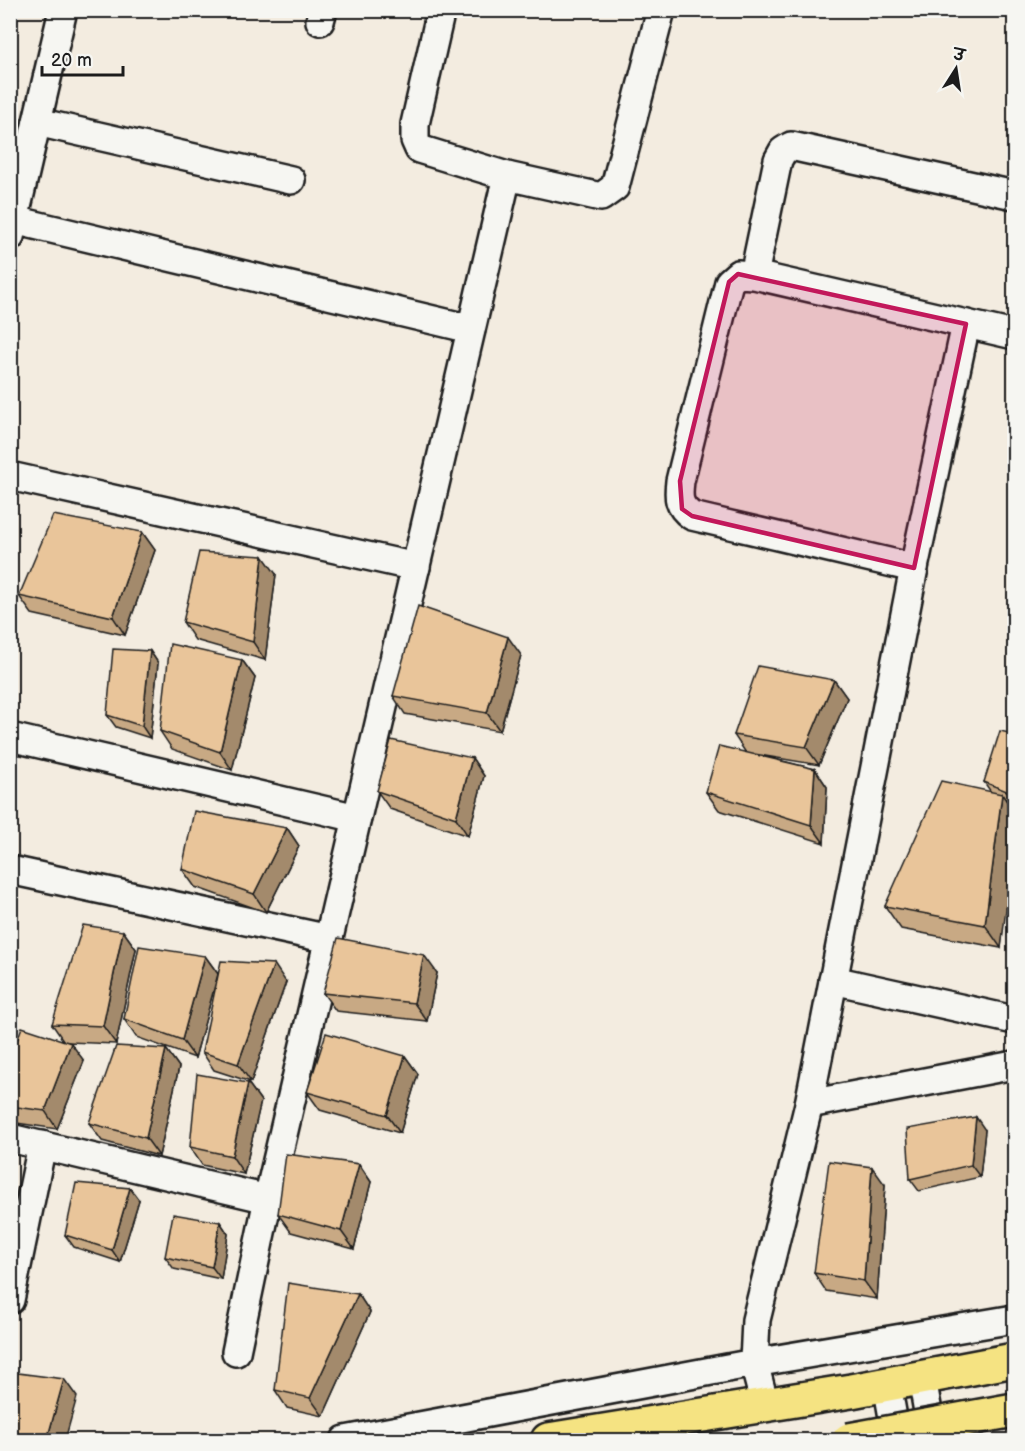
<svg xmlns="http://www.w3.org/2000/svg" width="1025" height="1451" viewBox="0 0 1025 1451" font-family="'Balsamiq Sans','Playpen Sans Deva',sans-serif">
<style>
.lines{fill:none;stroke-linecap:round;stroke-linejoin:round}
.minor-casing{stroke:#1c1c1c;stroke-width:32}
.major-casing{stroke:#1c1c1c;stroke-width:38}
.minor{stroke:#f6f6f2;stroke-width:27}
.major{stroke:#f5e382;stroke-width:33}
.highway-bridge-casing{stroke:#1c1c1c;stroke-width:38;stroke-linecap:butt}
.highway-bridge{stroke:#f5e382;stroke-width:33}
.wall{fill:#c8a984;stroke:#1c1c1c;stroke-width:1.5}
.shaded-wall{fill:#a38a6c;stroke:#1c1c1c;stroke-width:1.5}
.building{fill:#e9c59a;stroke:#1c1c1c;stroke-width:1.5}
.marked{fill:#c2185b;fill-opacity:0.2;stroke:#c2185b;stroke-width:4.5;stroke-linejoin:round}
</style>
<rect width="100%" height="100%" fill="#f3ece0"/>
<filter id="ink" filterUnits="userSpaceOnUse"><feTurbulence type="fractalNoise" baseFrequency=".0167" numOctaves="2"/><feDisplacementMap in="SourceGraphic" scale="12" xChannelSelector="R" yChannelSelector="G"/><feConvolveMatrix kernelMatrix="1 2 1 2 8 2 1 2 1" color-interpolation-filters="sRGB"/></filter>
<g filter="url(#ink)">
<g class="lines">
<defs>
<g id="minor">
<polyline points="320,21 323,10"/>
<polyline points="37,122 291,180"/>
<polyline points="507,176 601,197 615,187 661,10"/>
<polyline points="14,220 471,329"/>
<polyline points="10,237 63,10"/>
<polyline points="754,275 778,160 783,151 791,146 1014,195"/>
<polyline points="10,476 416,567"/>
<path d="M914 568 692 516C678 506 678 498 680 481L729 282 738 274 754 275 1014 335"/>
<polyline points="10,737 357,818"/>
<polyline points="10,870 329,939"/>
<polyline points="833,980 1014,1020"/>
<polyline points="809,1104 1014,1065"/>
<polyline points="10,1138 268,1199"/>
<polyline points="10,1300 42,1145"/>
<polyline points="236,1352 268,1199 507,176 419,149 415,140 415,124 441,10"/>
<polyline points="922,1378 933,1440"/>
<polyline points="887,1384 897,1440"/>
<polyline points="765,1405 754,1363 756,1320 809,1104 914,568 966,324"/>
<polyline points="345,1440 754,1363 1014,1319"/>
</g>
<polyline id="major" points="548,1440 851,1391 1014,1360"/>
</defs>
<!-- minor casing -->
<use href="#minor" class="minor-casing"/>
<!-- major casing -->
<use href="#major" class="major-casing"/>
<!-- minor -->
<use href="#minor" class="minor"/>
<!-- major -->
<use href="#major" class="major"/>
<defs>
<polyline id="highway-bridge" points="849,1440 1014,1410"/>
</defs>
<!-- highway-bridge casing -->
<use href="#highway-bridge" class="highway-bridge-casing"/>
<!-- highway-bridge -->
<use href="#highway-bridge" class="highway-bridge"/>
</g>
<!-- wall -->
<g class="wall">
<polygon points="142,532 155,550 125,635 32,614 19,596"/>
<polygon points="276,574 265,660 195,640 183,622"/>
<polygon points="150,651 158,663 150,738 116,727 107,715"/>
<polygon points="521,655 500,731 405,714 393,696"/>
<polygon points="242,660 255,678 232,770 172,749 160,731"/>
<polygon points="834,680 847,698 819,765 754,754 815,769 827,787 824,843 719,810 706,792 746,753 734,735"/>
<polygon points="1014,734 1014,803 1006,799 1014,812 1001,948 901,929 885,906 991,792 984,782"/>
<polygon points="472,758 484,776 468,836 390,809 377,791"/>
<polygon points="287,828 299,846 266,912 195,887 182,869"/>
<polygon points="123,931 136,949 116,1044 69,1042 84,1061 57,1129 10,1122 10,1060 63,1040 52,1024"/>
<polygon points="205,956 218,974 195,1058 136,1037 124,1019"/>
<polygon points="437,973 427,1021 336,1011 323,993"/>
<polygon points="286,982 251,1082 214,1070 202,1052"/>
<polygon points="166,1049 179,1067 159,1156 102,1141 89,1123"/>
<polygon points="405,1056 418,1074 400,1133 320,1110 307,1092"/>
<polygon points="248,1083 261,1101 244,1174 202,1165 190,1147"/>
<polygon points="985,1130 980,1177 919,1191 910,1179"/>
<polygon points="359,1164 371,1182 354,1249 291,1232 278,1214"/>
<polygon points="885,1185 877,1299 826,1291 814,1273"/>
<polygon points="139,1200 120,1262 74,1247 65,1235"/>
<polygon points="220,1222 228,1234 221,1279 174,1269 165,1257"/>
<polygon points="358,1294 370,1312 323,1416 287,1408 275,1390"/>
</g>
<!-- shaded-wall -->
<g class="shaded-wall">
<polygon points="142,532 155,550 125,635 113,617"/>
<polygon points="263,556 276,574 265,660 253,642"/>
<polygon points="508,637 521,655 500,731 487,713"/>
<polygon points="150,651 158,663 150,738 142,726"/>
<polygon points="242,660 255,678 232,770 220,752"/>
<polygon points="834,680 847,698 819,765 806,747"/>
<polygon points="472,758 484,776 468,836 456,818"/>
<polygon points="815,769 827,787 824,843 811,825"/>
<polygon points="1002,794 1014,812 1014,847 1001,948 985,925"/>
<polygon points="287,828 299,846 266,912 254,894"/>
<polygon points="123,931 136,949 116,1044 103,1026"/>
<polygon points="424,955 437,973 427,1021 414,1003"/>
<polygon points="205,956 218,974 195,1058 182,1040"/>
<polygon points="274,964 286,982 251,1082 238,1064"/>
<polygon points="71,1043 84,1061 57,1129 45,1111"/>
<polygon points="166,1049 179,1067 159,1156 146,1138"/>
<polygon points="405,1056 418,1074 400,1133 387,1115"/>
<polygon points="248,1083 261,1101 244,1174 232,1156"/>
<polygon points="976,1117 985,1130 980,1177 971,1165"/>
<polygon points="359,1164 371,1182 354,1249 341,1231"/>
<polygon points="872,1167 885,1185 877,1299 864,1281"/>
<polygon points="130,1188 139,1200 120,1262 112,1250"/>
<polygon points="220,1222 228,1234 221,1279 212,1267"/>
<polygon points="358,1294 370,1312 323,1416 310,1398"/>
<polygon points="64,1379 77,1397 65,1440 47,1440"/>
</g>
<!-- building -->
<g class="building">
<polygon points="53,515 142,532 113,617 19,596"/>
<polygon points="199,552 263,556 253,642 183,622"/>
<polygon points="418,606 508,637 487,713 393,696"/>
<polygon points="170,644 242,660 220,752 160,731"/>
<polygon points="113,649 150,651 142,726 107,715"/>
<polygon points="758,666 834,680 806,747 734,735"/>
<polygon points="1000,731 1014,734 1014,794 984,782"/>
<polygon points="391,740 472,758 456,818 377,791"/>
<polygon points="719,746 815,769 811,825 706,792"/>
<polygon points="941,781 1002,794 985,925 885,906"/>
<polygon points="194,811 287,828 254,894 182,869"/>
<polygon points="83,925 123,931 103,1026 52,1024"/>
<polygon points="338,938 424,955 414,1003 323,993"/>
<polygon points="139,946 205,956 182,1040 124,1019"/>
<polygon points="221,961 274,964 238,1064 202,1052"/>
<polygon points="22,1027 71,1043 45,1111 10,1106 10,1060"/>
<polygon points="326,1033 405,1056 387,1115 307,1092"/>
<polygon points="116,1046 166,1049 146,1138 89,1123"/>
<polygon points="197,1074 248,1083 232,1156 190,1147"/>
<polygon points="976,1117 971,1165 910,1179 907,1129"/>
<polygon points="286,1154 359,1164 341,1231 278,1214"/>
<polygon points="829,1161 872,1167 864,1281 814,1273"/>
<polygon points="76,1183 130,1188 112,1250 65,1235"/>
<polygon points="173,1214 220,1222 212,1267 165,1257"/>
<polygon points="288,1283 358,1294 310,1398 275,1390"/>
<polygon points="10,1372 64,1379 47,1440 10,1440"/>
</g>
</g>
<!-- marked area -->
<path class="marked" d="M738 274 966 324 914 568 692 516 682 509 680 481 729 282Z"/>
<!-- margin -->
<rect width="1025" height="1451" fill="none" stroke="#f6f6f2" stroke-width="36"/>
<rect x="18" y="18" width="989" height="1415" fill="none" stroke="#1c1c1c" stroke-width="2" filter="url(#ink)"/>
<!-- north arrow -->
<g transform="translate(956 69) rotate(12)" stroke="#f6f6f2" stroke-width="4.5" paint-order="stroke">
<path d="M0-4.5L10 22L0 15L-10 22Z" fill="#1c1c1c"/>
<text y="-9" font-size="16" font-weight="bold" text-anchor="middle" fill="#1c1c1c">उ</text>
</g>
<!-- scale -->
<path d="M42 66v9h81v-9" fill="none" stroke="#1c1c1c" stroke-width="3"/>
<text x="51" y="66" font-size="18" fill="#1c1c1c" stroke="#f6f6f2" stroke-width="4.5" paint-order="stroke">20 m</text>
</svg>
